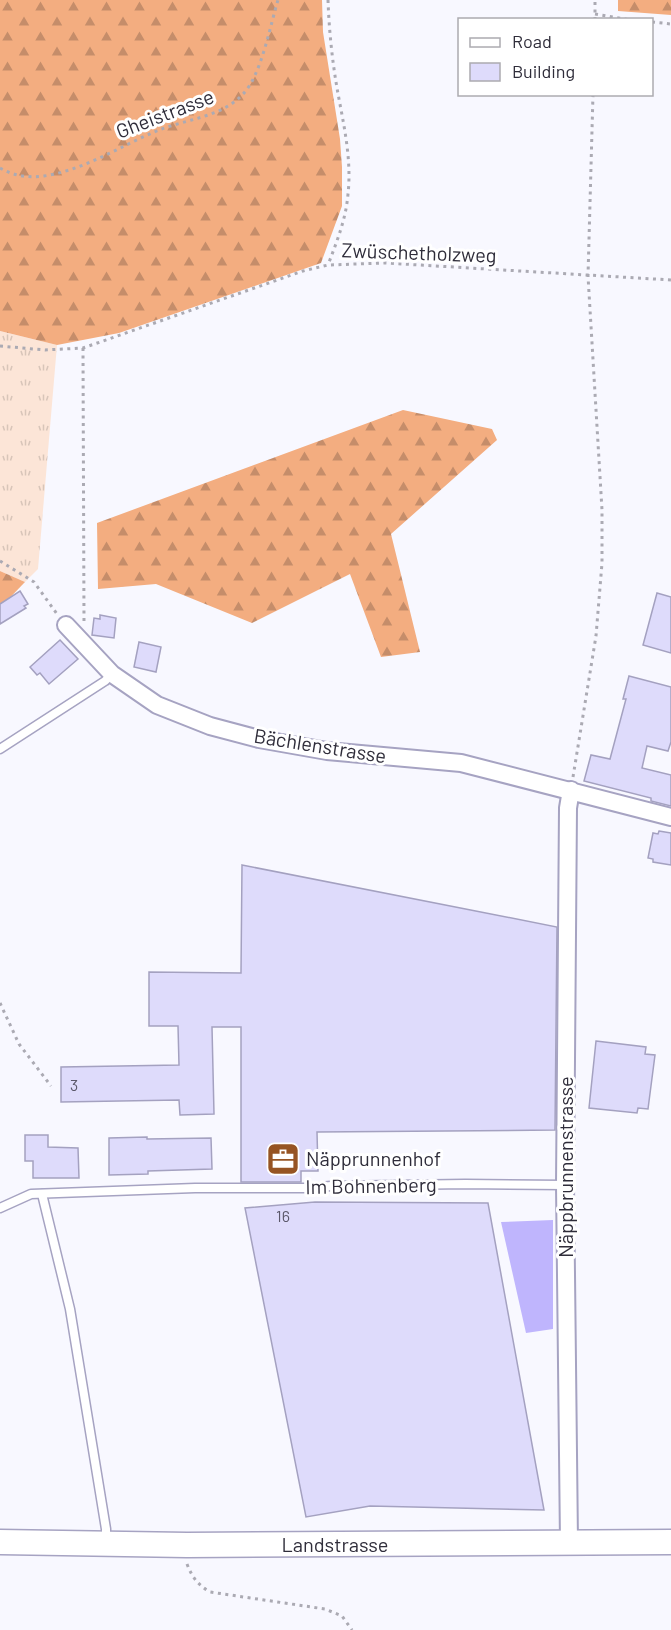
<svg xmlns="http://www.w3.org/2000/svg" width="671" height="1630" viewBox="0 0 671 1630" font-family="Barlow,sans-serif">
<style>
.grass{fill:url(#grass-tufts)}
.forest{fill:url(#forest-firs)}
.water{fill:#bfb5fd}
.building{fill:#dedbfb;stroke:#a4a1c0;stroke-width:1.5}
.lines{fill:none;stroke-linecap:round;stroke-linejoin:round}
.service-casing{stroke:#a6a3c2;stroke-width:11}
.minor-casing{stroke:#a6a3c2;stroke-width:20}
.secondary-casing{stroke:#a6a3c2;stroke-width:27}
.path{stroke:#abaab3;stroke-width:3;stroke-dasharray:3 4.5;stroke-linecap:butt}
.service{stroke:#fff;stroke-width:8}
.minor{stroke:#fff;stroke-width:16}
.secondary{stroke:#fff;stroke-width:24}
.labels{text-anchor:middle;stroke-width:6;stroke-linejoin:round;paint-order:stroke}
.number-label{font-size:16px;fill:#5b586a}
.street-label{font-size:20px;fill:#2f2d3a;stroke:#fff}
.poi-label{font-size:20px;fill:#2f2d3a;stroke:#fff;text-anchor:start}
</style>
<defs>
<pattern id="grass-tufts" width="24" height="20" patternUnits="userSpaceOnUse" patternTransform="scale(1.5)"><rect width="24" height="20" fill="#fce5d7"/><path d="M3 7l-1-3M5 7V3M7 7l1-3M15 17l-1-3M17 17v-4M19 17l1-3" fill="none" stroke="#d8c5b9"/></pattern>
<pattern id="forest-firs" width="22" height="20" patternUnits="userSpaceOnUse" patternTransform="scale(1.5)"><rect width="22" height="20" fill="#f3ad80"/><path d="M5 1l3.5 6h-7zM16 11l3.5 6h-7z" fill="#c58d6a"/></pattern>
</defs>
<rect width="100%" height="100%" fill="#f8f8ff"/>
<!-- grass -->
<polygon class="grass" points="0,331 57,345 38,569 25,582 0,571"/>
<!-- forest -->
<g class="forest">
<polygon points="0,0 322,0 323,32 340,139 342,167 342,206 321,263 119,333 57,345 0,331"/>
<polygon points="618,0 671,0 671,15 618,11"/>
<polygon points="403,410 492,429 497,440 391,534 420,652 381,657 350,574 252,623 156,584 98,589 97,523"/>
<polygon points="0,571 25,582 0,608"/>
</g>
<!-- water -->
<polygon class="water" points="553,1220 553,1329 526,1333 501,1222"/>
<!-- building -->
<g class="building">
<polygon points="20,591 28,604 24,606 26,608 0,624 0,604"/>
<polygon points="657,593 671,597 671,653 643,645"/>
<polygon points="100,615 116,618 114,638 92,635 94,618 100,619"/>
<polygon points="60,640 78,659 49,684 40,673 37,675 30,667"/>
<polygon points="139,642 161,647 156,672 134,667"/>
<polygon points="629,676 671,687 671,742 668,751 647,746 642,768 671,775 671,806 651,801 651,798 584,781 591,755 610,759 626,699 623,699"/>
<polygon points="659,831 671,833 671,865 653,862 653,859 648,858 653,833 658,834"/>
<polygon points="242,865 557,927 555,1130 317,1132 318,1171 301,1171 301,1182 241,1182 241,1027 212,1027 214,1114 180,1115 179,1100 61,1102 61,1067 179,1065 178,1026 149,1026 149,972 241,973"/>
<polygon points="596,1041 646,1047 645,1054 655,1055 648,1109 638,1108 637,1113 589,1108"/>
<polygon points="25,1135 48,1135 48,1147 78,1148 79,1178 33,1178 33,1161 25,1161"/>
<polygon points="147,1137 147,1139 211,1138 212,1169 148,1171 148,1174 109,1175 109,1138"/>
<polygon points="315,1202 488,1203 544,1510 370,1506 306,1517 245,1208"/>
</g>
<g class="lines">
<defs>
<g id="service">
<polyline points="0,749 105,681 112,674"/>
<polyline points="42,1194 70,1309 106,1529 106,1542"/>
<polyline points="0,1208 31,1194 195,1188 309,1188 331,1186 465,1184 565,1185"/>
</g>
<g id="minor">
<polyline points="66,625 112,674 157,705 210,726 259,739 327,751 461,763 671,817"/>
<polyline points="569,1543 565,1185 568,808 571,790"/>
</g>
<polyline id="secondary" points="0,1542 187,1545 671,1542"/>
</defs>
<!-- service casing -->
<use href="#service" class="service-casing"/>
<!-- minor casing -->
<use href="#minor" class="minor-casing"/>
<!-- secondary casing -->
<use href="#secondary" class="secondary-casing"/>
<!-- path -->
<g class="path">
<path d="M328 0C329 29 332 59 337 88 343 122 352 158 348 194 346 219 337 241 328 265"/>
<polyline points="595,14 630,20"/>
<polyline points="595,20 595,0"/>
<polyline points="652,22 671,24"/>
<path d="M0 168C14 176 28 178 44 176 85 170 122 145 159 130 187 119 222 117 243 94 261 76 270 26 278 0"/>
<polyline points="0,346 45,350 83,348 303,271 328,265 386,263 671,280"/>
<polyline points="83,348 84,622"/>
<polyline points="0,561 34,582 57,614"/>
<polyline points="573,777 596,636 602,563 602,510 588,276 593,94"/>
<polyline points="0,1003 19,1044 51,1086"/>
<path d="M187 1564C192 1577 197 1584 210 1592L325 1609 342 1616 352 1630"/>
</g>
<!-- service -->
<use href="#service" class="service"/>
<!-- minor -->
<use href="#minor" class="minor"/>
<!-- secondary -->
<use href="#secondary" class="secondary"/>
</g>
<!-- icons -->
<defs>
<symbol id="office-square" viewBox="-11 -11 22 22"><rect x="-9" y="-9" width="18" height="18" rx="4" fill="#965423" stroke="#fff"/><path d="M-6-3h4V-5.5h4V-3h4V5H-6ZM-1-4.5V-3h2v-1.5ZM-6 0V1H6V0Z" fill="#fff"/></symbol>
</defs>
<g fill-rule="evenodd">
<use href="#office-square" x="264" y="1140" width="38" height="38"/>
</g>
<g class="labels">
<!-- number labels -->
<g class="number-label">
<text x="74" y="1091">3</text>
<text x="283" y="1222">16</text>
</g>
<!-- street labels -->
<g class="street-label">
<text transform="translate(165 114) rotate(-21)" y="7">Gheistrasse</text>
<text transform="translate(419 253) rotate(2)" y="7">Zwüschetholzweg</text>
<text transform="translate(320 746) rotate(9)" y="7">Bächlenstrasse</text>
<text transform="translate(566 1167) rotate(-90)" y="7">Näppbrunnenstrasse</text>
<text transform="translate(371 1186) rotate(-1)" y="7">Im Bohnenberg</text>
<text x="335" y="1552">Landstrasse</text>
</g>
<!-- poi labels -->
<g class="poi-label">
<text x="306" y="1166">Näpprunnenhof</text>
</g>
</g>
<!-- legend -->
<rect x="458" y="18" width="195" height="78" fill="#ffffff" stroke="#acabb0" stroke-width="1.5"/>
<rect x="470" y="38" width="30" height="9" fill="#ffffff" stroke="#acabb0" stroke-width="1.5"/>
<text x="512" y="48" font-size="18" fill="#2f2d3a">Road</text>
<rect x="470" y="63" width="30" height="18" fill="#dedbfb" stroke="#acabb0" stroke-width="1.5"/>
<text x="512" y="78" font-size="18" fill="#2f2d3a">Building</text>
</svg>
